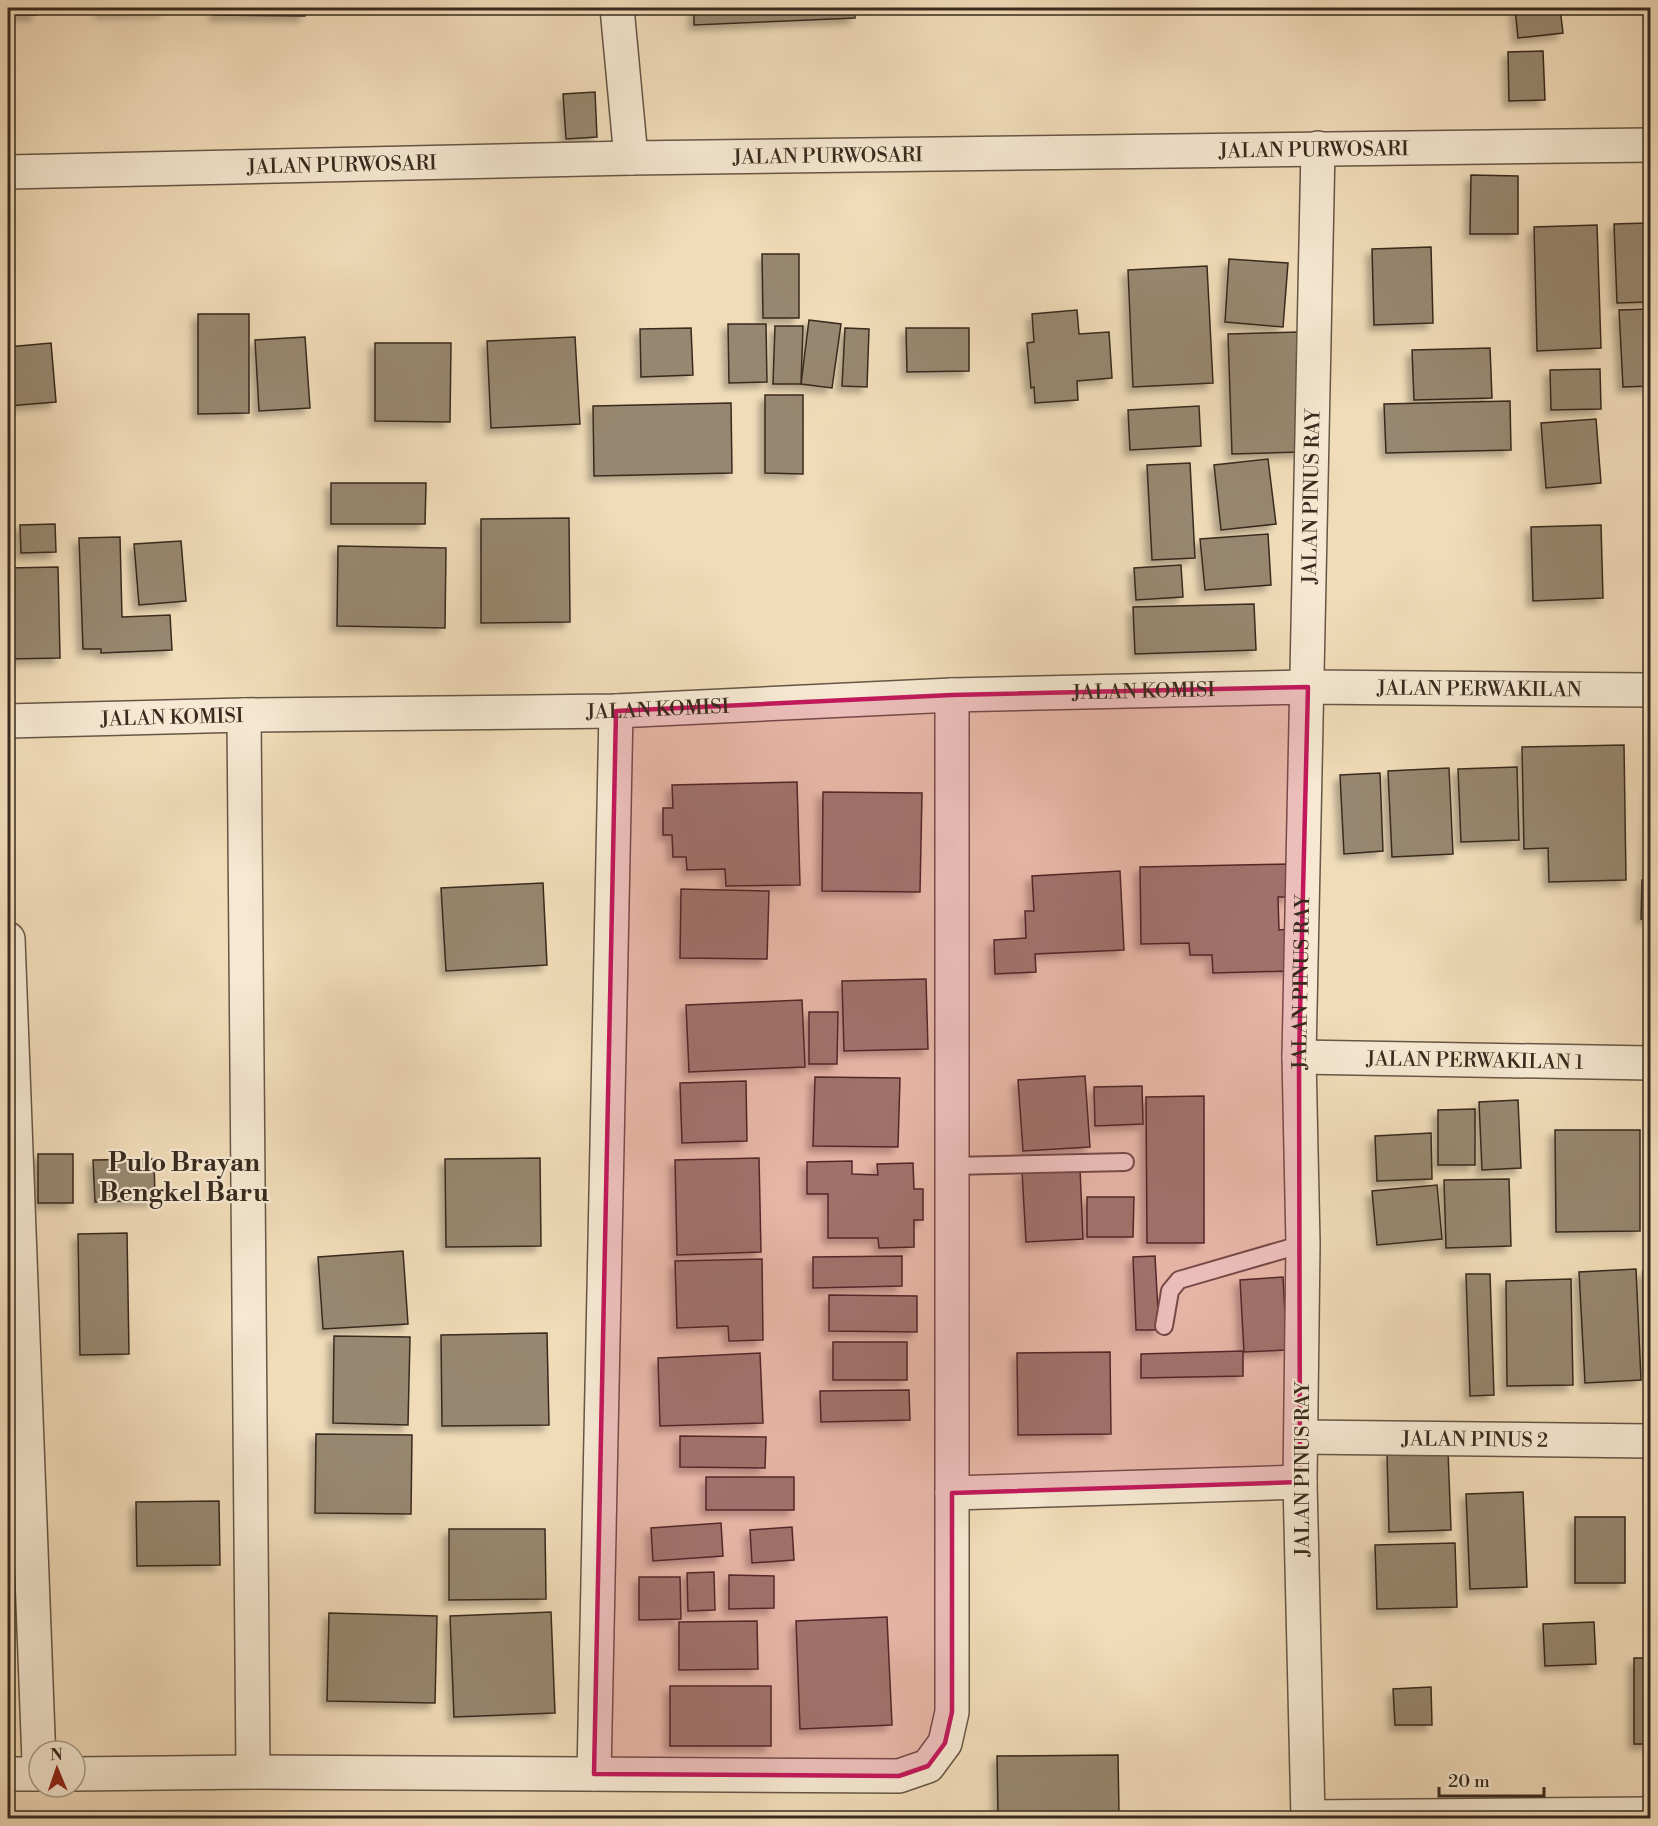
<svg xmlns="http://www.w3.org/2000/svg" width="1658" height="1826" viewBox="0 0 1658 1826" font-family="'Libre Bodoni',serif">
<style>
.building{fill:#98876f;stroke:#382a1e;stroke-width:1.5;filter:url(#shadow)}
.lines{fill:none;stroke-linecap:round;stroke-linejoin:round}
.service-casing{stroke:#665645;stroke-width:20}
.minor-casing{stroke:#665645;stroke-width:36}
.service{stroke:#f6e8d2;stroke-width:16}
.minor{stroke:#f6e8d2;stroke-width:33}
.marked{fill:#c2185b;fill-opacity:0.2;stroke:#c2185b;stroke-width:4.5;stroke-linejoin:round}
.labels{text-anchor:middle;stroke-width:4.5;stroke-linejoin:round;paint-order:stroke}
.street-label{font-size:20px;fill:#382a1e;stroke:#f6e8d2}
.district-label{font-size:26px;font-weight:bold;fill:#382a1e;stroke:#f6e8d2}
</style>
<defs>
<filter id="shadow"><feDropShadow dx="-5.5" dy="5.5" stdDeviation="3" flood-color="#0004"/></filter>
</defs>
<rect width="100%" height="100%" fill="#f1dcb9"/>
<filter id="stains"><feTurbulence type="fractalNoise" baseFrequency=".00333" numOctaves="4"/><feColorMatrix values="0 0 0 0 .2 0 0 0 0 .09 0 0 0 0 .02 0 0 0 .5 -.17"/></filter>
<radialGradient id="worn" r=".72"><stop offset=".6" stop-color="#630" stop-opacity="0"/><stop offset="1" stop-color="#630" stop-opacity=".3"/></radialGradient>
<!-- building -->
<g class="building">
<rect x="8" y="8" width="29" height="7"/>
<polygon points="101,8 165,8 165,11 101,13"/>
<polygon points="215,8 305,8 305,16 215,15"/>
<polygon points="694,8 855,8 855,18 694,25"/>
<polygon points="1515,8 1560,8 1563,33 1518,38"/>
<polygon points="1543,51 1545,100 1509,101 1508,52"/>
<polygon points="595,92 597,137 566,139 563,94"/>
<polygon points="1471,175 1518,176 1518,234 1470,234"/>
<polygon points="1647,223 1650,302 1617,303 1614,224"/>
<polygon points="1597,225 1601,348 1537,351 1534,227"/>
<polygon points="1431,247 1433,323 1374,325 1372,249"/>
<polygon points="762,254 799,254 799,318 763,318"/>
<polygon points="1229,259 1288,263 1283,327 1225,322"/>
<polygon points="1207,266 1213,383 1133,387 1128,270"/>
<polygon points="1650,309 1650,386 1623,387 1619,310"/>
<polygon points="1077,310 1079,334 1109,332 1112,378 1077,381 1078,400 1035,403 1034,387 1031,388 1027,343 1034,342 1032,314"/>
<polygon points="198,314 249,314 249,413 198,414"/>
<polygon points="809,320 841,324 832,388 801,384"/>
<polygon points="728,324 766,324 767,382 729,383"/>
<polygon points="775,326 803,326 801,384 773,384"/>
<polygon points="691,328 693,375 641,377 640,329"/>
<polygon points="845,328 869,329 867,387 842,386"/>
<polygon points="906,328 969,328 969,371 907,372"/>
<polygon points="1298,332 1301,452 1232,454 1228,334"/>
<polygon points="305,337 310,408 259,411 255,340"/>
<polygon points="575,337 580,424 491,428 487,341"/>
<polygon points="51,343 56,402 8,406 8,347"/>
<polygon points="375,343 451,343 450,422 375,421"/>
<polygon points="1490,348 1492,398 1414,400 1412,350"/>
<polygon points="1600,369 1601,409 1551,410 1550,370"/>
<polygon points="765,395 803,395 803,474 765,473"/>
<polygon points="1510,401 1511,450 1386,453 1384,404"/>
<polygon points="731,403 732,473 594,476 593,406"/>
<polygon points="1199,406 1201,446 1130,450 1128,410"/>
<polygon points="1596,419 1601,483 1546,488 1541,423"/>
<polygon points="1268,459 1276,524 1221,530 1214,465"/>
<polygon points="1190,463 1195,558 1152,560 1147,465"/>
<polygon points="331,483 426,483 425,524 331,524"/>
<polygon points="569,518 570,622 481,623 481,519"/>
<polygon points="55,524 56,552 21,553 20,525"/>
<polygon points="1601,525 1603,598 1533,601 1531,527"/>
<polygon points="1268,534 1271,585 1205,590 1200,539"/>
<polygon points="120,537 122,617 170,615 172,650 101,653 101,649 83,649 79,538"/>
<polygon points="181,541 186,601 139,605 134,544"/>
<polygon points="338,546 446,548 445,628 337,626"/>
<polygon points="1181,565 1183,597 1136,600 1134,568"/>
<polygon points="58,567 60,658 8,659 8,568"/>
<polygon points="1254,604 1256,650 1135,654 1133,607"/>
<polygon points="1624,745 1626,880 1549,882 1548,848 1524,849 1522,747"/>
<polygon points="1517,767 1519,840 1461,842 1458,769"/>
<polygon points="1449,768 1453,854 1392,857 1388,771"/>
<polygon points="1380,773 1383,851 1344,854 1340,775"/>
<polygon points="1650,781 1650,877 1646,877"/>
<polygon points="797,782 800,885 726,886 725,869 687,870 686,857 673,857 672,835 663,835 663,808 673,808 672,785"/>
<polygon points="823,792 922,793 920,892 822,891"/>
<polygon points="1290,864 1290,897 1278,897 1279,930 1290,929 1291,971 1213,973 1212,955 1190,955 1189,943 1141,944 1140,867"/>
<polygon points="1120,871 1124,950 1035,954 1036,972 995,974 994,940 1026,938 1025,911 1034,911 1032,876"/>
<polygon points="1642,880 1650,880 1650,919 1641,919"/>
<polygon points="543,883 547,965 446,971 441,888"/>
<polygon points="681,889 769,891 767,959 680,958"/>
<polygon points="926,979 928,1049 844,1051 842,981"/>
<polygon points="802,1000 805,1067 689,1072 686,1005"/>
<polygon points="809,1012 838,1012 837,1064 809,1064"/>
<polygon points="1085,1076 1090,1147 1023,1151 1018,1080"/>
<polygon points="815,1077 900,1078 898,1147 813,1146"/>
<polygon points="746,1081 747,1141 682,1143 680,1083"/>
<polygon points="1142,1086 1143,1124 1095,1126 1094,1087"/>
<polygon points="1204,1096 1204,1243 1147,1243 1146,1097"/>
<polygon points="1518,1100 1521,1168 1482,1170 1479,1102"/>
<polygon points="1475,1109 1475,1165 1438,1165 1438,1110"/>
<polygon points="1555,1130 1640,1130 1640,1231 1556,1232"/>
<polygon points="1431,1133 1432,1179 1377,1181 1375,1136"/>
<rect x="38" y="1154" width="35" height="49"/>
<polygon points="540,1158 541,1246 446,1247 445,1159"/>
<polygon points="759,1158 761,1252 677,1255 675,1160"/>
<polygon points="154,1159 155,1200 95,1202 93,1160"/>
<polygon points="852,1161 852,1174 878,1175 877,1164 913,1163 914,1189 923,1189 923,1220 914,1220 914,1247 879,1248 878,1238 828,1238 828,1194 807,1194 807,1162"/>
<polygon points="1080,1169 1083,1239 1026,1242 1022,1171"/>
<polygon points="1509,1179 1511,1246 1446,1248 1444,1180"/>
<polygon points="1437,1185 1442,1239 1377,1245 1372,1191"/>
<polygon points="1087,1197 1134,1197 1133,1237 1087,1237"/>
<polygon points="127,1233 129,1354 80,1355 78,1234"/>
<polygon points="403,1251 408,1324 323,1329 318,1257"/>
<polygon points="902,1256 902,1286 813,1288 813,1257"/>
<polygon points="1155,1256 1159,1330 1136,1330 1133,1257"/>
<polygon points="762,1259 763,1340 729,1341 728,1326 677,1328 675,1261"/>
<polygon points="1636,1269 1641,1380 1585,1383 1579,1272"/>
<polygon points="1643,1271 1650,1271 1650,1374 1643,1373"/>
<polygon points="1466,1274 1490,1274 1494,1395 1470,1396"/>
<polygon points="1283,1277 1287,1350 1244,1352 1240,1280"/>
<polygon points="1571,1279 1573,1385 1507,1386 1506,1281"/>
<polygon points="829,1295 917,1296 917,1332 829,1331"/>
<polygon points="547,1333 549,1425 442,1426 441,1335"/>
<polygon points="334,1336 410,1337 408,1425 333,1423"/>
<rect x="833" y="1342" width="74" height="38"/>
<polygon points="1243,1351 1243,1376 1141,1378 1141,1354"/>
<polygon points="1110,1352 1111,1434 1018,1435 1017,1353"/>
<polygon points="760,1353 763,1423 660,1426 658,1358"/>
<polygon points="909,1390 910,1420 821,1422 820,1391"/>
<polygon points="316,1434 412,1435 411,1514 315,1513"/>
<polygon points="680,1436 766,1437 765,1468 680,1467"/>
<polygon points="1448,1451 1451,1530 1389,1532 1387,1453"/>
<rect x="706" y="1477" width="88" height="33"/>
<polygon points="1523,1492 1527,1587 1470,1589 1466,1494"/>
<polygon points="219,1501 220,1565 137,1566 136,1502"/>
<rect x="1575" y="1517" width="50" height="66"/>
<polygon points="721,1523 723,1556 653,1561 651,1528"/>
<polygon points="792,1527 794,1560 752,1563 750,1530"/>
<polygon points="449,1529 545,1529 546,1599 449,1600"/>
<polygon points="1455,1543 1457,1607 1377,1609 1375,1545"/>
<polygon points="714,1572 715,1610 688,1611 687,1573"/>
<polygon points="729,1575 774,1576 774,1608 729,1609"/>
<polygon points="639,1577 680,1577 681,1619 639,1620"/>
<polygon points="551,1612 555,1713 454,1717 450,1616"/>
<polygon points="329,1613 437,1616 435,1703 327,1701"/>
<polygon points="887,1617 892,1725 800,1729 796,1621"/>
<polygon points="757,1621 758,1669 679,1670 679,1622"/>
<polygon points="1594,1622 1596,1664 1545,1666 1543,1624"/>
<rect x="1634" y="1658" width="16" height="86"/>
<rect x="670" y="1686" width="101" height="60"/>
<polygon points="1431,1687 1432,1725 1395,1725 1393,1689"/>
<polygon points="1118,1755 1119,1814 998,1815 997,1756"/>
<polygon points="705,1815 762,1816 762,1818 705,1818"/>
</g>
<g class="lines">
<defs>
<g id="service">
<polyline points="952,1166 1125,1162"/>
<polyline points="1164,1326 1170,1291 1179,1280 1303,1244"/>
</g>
<g id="minor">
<polyline points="617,8 631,158"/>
<path id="s1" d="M8 172 631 158 1650 145"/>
<polyline points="244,715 253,1772"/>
<path id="s2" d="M8 721 244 715 616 711 952 695 1308 687 1650 690"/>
<polyline points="8,939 39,1762"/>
<path id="s3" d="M1299 1057 1650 1063"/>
<path id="s4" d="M1301 1437 1650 1441"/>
<polyline points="952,1493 1300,1482"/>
<polyline points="8,1774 39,1774"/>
<polyline points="75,1774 253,1772 899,1776 928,1766 945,1743 952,1712 952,695"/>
<polyline points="594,1774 616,711"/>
<polyline points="1308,1817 1650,1814"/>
<path id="s5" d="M1308 1818 1300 1482 1303 1244 1299 1057 1318 148"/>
</g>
</defs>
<!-- service casing -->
<use href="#service" class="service-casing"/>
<!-- minor casing -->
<use href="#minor" class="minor-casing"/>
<!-- service -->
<use href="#service" class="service"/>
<!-- minor -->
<use href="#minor" class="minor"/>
</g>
<!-- marked area -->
<path class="marked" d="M1308 687 1299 1057 1300 1482 952 1493V1712L945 1743 928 1766 899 1776 594 1774 616 711 952 695Z"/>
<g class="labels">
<!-- street labels -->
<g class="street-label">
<text dy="7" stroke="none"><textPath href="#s1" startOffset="1306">JALAN PURWOSARI</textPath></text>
<text dy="7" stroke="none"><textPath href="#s1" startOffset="820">JALAN PURWOSARI</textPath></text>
<text dy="7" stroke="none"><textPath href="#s1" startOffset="334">JALAN PURWOSARI</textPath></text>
<text dy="7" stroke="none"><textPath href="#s5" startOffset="1322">JALAN PINUS RAY</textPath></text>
<text dy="7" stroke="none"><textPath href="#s2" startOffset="1472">JALAN PERWAKILAN</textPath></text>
<text dy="7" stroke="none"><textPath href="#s2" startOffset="1136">JALAN KOMISI</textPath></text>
<text dy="7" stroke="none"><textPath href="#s2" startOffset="650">JALAN KOMISI</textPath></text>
<text dy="7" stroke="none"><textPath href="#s2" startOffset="164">JALAN KOMISI</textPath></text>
<text dy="7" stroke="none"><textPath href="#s5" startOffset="836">JALAN PINUS RAY</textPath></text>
<text dy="7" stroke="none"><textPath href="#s3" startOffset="176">JALAN PERWAKILAN 1</textPath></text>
<text dy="7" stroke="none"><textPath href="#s4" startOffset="174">JALAN PINUS 2</textPath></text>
<text transform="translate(1302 1469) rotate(-90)" y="7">JALAN PINUS RAY</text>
</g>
<!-- district labels -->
<g class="district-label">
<text x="184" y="1171">Pulo Brayan<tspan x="184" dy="30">Bengkel Baru</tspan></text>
</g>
</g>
<!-- margin -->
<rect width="1658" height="1826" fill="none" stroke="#f1dcb9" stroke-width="30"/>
<rect x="9" y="9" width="1640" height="1808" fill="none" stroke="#382a1e" stroke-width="3"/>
<rect x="15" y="15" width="1628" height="1796" fill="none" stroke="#382a1e" stroke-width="1.5"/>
<!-- north arrow -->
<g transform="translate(57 1769) rotate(358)"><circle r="28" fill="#f6e8d2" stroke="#aa9c8a" stroke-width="1.5"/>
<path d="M0-4.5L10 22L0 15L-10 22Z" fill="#8f2418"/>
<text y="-9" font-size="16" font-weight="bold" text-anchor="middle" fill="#382a1e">N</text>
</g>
<!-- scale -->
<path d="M1439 1787v9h105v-9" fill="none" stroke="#382a1e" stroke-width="3"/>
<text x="1448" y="1787" font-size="18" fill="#382a1e" stroke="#f6e8d2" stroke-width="4.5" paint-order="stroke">20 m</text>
<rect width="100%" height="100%" filter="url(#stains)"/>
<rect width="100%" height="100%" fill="url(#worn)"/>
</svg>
